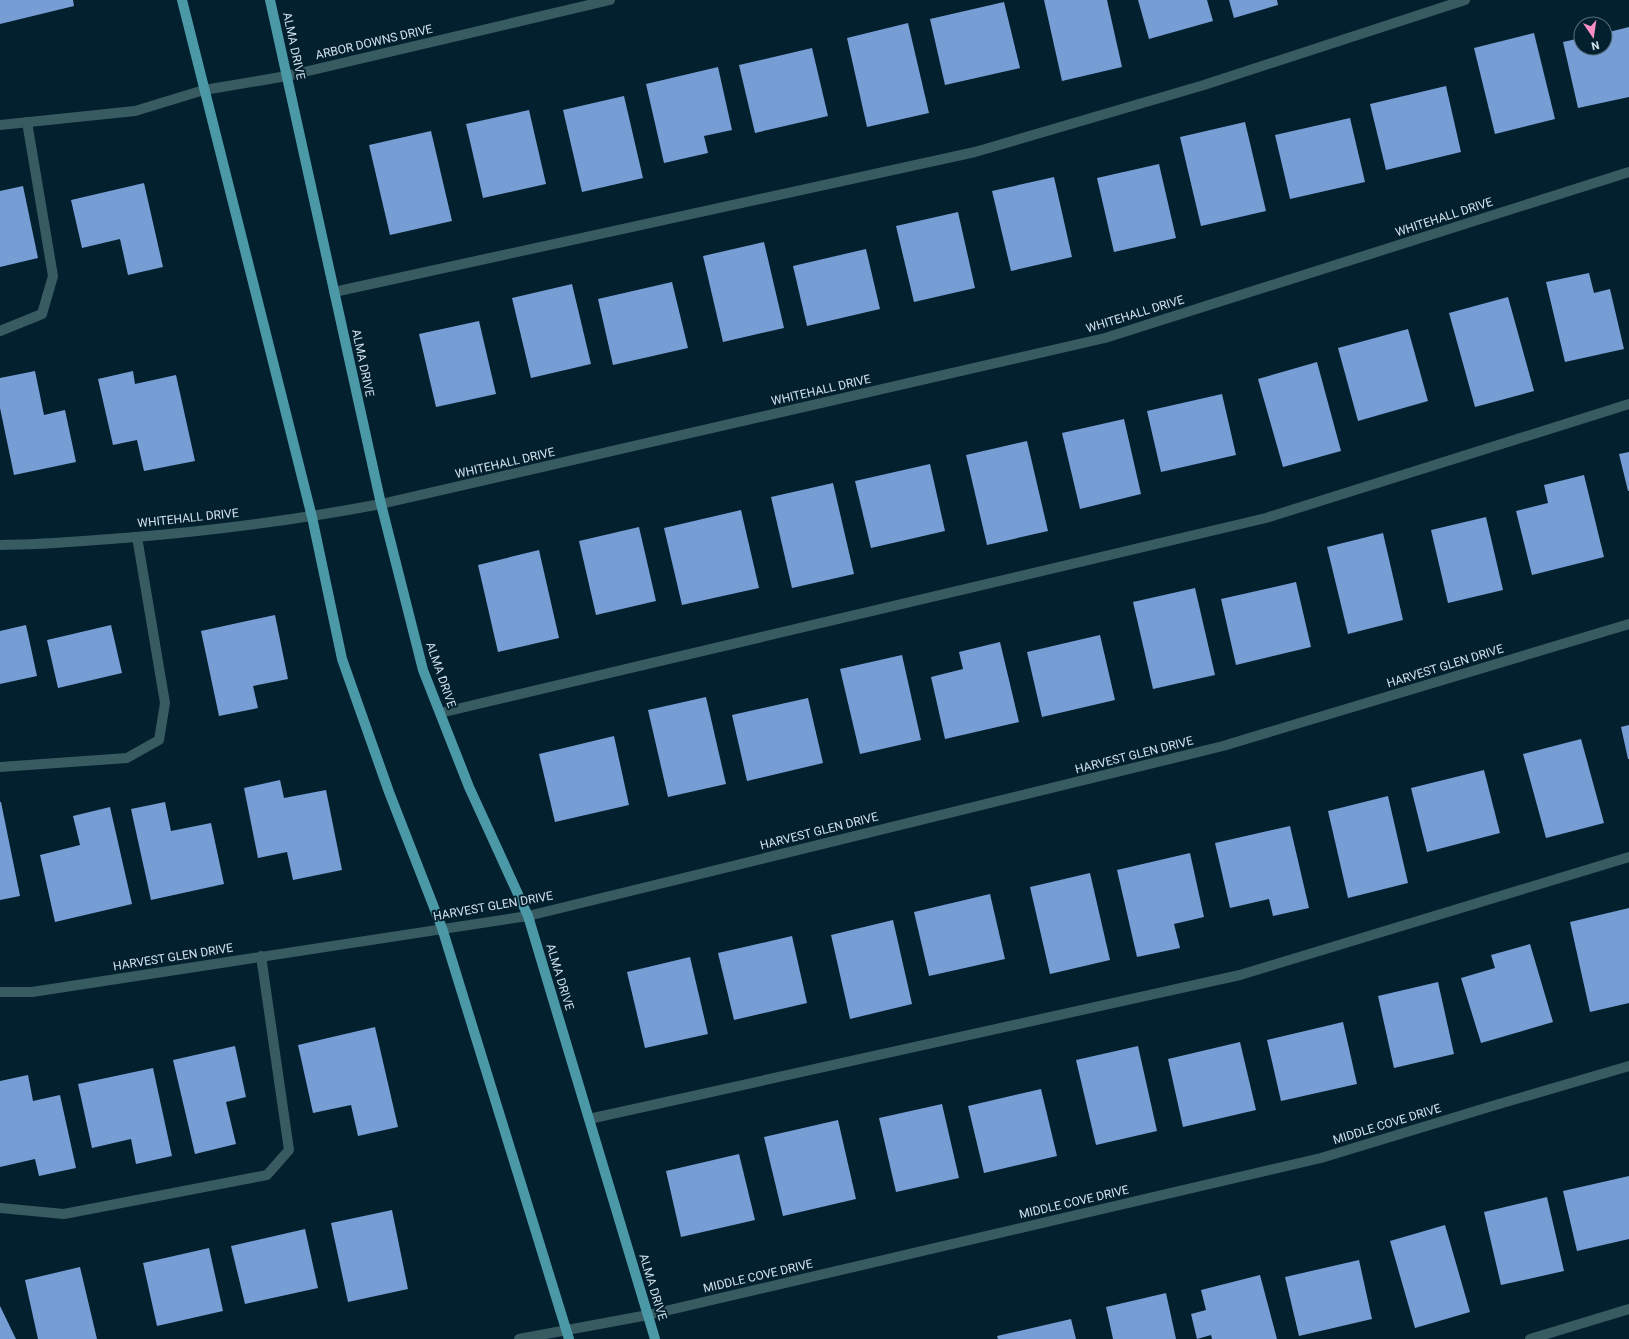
<svg xmlns="http://www.w3.org/2000/svg" width="1629" height="1339" viewBox="0 0 1629 1339" font-family="Roboto,sans-serif">
<style>
.building{fill:#779dd5}
.lines{fill:none;stroke-linecap:round;stroke-linejoin:round}
.minor{stroke:#385b61;stroke-width:10}
.major{stroke:#4b98a7;stroke-width:10}
.labels{text-anchor:middle;stroke-width:4;stroke-linejoin:round;paint-order:stroke}
.street-label{font-size:12px;fill:#d1e1ec;stroke:#03202f}
</style>
<rect width="100%" height="100%" fill="#03202f"/>
<!-- building -->
<g class="building">
<polygon points="0,0 73,0 74,6 0,24"/>
<polygon points="1044,0 1107,0 1122,67 1062,81"/>
<polygon points="1138,0 1207,0 1213,21 1149,39"/>
<polygon points="1229,0 1277,0 1278,5 1234,18"/>
<polygon points="1004,2 1020,68 945,85 930,19"/>
<polygon points="908,23 929,113 867,127 847,38"/>
<polygon points="1629,27 1629,97 1578,108 1563,42 1581,38 1581,48 1605,48 1605,33"/>
<polygon points="1534,33 1555,119 1495,134 1474,48"/>
<polygon points="812,48 828,116 755,133 739,65"/>
<polygon points="718,67 732,130 704,136 708,153 664,163 646,84"/>
<polygon points="1446,86 1461,152 1386,170 1370,104"/>
<polygon points="624,96 643,178 582,192 563,110"/>
<polygon points="529,110 546,184 483,198 466,124"/>
<polygon points="1350,118 1365,182 1290,199 1275,135"/>
<polygon points="1245,122 1266,211 1201,226 1180,137"/>
<polygon points="431,131 452,221 390,235 369,145"/>
<polygon points="1159,164 1176,238 1114,252 1097,178"/>
<polygon points="1054,177 1072,257 1011,271 992,191"/>
<polygon points="144,183 163,267 128,275 120,239 82,248 71,200"/>
<polygon points="23,186 38,258 0,267 0,191"/>
<polygon points="958,212 975,288 914,302 896,226"/>
<polygon points="764,242 784,328 723,342 703,256"/>
<polygon points="866,249 880,309 807,326 793,266"/>
<polygon points="1589,273 1594,293 1610,289 1624,349 1565,362 1546,282"/>
<polygon points="672,282 688,348 613,365 598,299"/>
<polygon points="572,284 591,364 531,378 512,298"/>
<polygon points="1508,297 1534,391 1475,407 1449,313"/>
<polygon points="479,321 496,394 436,407 419,334"/>
<polygon points="1408,329 1428,401 1358,421 1338,348"/>
<polygon points="1317,362 1341,451 1283,467 1258,379"/>
<polygon points="35,371 44,415 65,410 76,462 14,475 0,408 0,378"/>
<polygon points="133,371 135,384 176,375 195,461 144,471 137,440 113,445 98,379"/>
<polygon points="1222,394 1236,455 1161,472 1147,411"/>
<polygon points="1124,419 1141,494 1080,509 1062,433"/>
<polygon points="1027,441 1048,531 987,545 966,455"/>
<polygon points="1629,452 1629,491 1628,491 1619,454"/>
<polygon points="930,464 945,531 871,548 855,481"/>
<polygon points="1584,475 1604,557 1532,575 1516,511 1548,503 1544,485"/>
<polygon points="833,483 854,574 792,588 771,497"/>
<polygon points="741,510 759,588 682,605 664,528"/>
<polygon points="1486,517 1503,590 1448,603 1431,530"/>
<polygon points="639,527 656,601 596,615 579,541"/>
<polygon points="1383,533 1403,620 1348,634 1327,547"/>
<polygon points="539,550 559,638 498,652 478,565"/>
<polygon points="1296,582 1311,647 1236,665 1221,599"/>
<polygon points="1195,588 1215,675 1153,689 1133,602"/>
<polygon points="275,615 288,679 253,686 258,708 219,716 201,631"/>
<polygon points="26,625 37,676 0,684 0,631"/>
<polygon points="111,625 122,673 58,688 47,640"/>
<polygon points="1100,635 1115,700 1042,717 1027,652"/>
<polygon points="1000,642 1019,722 945,739 931,677 963,669 959,652"/>
<polygon points="902,655 921,740 860,754 840,669"/>
<polygon points="706,697 726,784 668,797 648,710"/>
<polygon points="808,698 823,763 747,781 732,715"/>
<polygon points="1629,725 1629,759 1628,759 1621,727"/>
<polygon points="614,736 629,805 555,822 539,754"/>
<polygon points="1581,739 1604,823 1546,838 1523,754"/>
<polygon points="1484,770 1500,833 1427,852 1411,788"/>
<polygon points="280,780 284,798 326,790 342,870 293,880 287,852 258,858 244,788"/>
<polygon points="1388,796 1408,883 1348,898 1328,811"/>
<polygon points="0,802 1,802 20,896 0,900"/>
<polygon points="165,802 171,831 211,823 224,884 151,900 131,809"/>
<polygon points="110,807 132,904 55,922 40,855 80,845 73,816"/>
<polygon points="1290,826 1309,908 1273,916 1269,899 1230,908 1215,843"/>
<polygon points="1190,853 1204,917 1174,924 1180,948 1137,957 1117,870"/>
<polygon points="1090,873 1110,960 1050,974 1030,887"/>
<polygon points="990,894 1005,959 929,976 914,912"/>
<polygon points="1629,908 1629,1003 1590,1012 1570,922"/>
<polygon points="893,920 912,1004 850,1019 831,935"/>
<polygon points="792,936 807,1003 734,1020 718,953"/>
<polygon points="1530,944 1553,1022 1481,1043 1461,978 1495,968 1491,955"/>
<polygon points="690,957 708,1034 645,1048 627,972"/>
<polygon points="1438,982 1454,1054 1394,1068 1378,996"/>
<polygon points="1343,1022 1357,1084 1281,1101 1267,1040"/>
<polygon points="375,1027 398,1127 358,1136 351,1105 313,1113 298,1045"/>
<polygon points="1240,1042 1256,1110 1183,1127 1168,1059"/>
<polygon points="235,1046 246,1097 226,1102 236,1144 195,1154 173,1060"/>
<polygon points="1138,1046 1157,1131 1096,1145 1076,1060"/>
<polygon points="153,1068 172,1156 136,1164 131,1139 92,1148 78,1084"/>
<polygon points="28,1075 33,1101 60,1095 76,1168 39,1176 35,1159 0,1167 0,1081"/>
<polygon points="1041,1089 1057,1156 984,1173 968,1106"/>
<polygon points="942,1104 959,1178 896,1192 879,1118"/>
<polygon points="838,1120 856,1199 783,1216 764,1137"/>
<polygon points="739,1154 755,1220 681,1237 666,1171"/>
<polygon points="1629,1176 1629,1239 1577,1251 1563,1191"/>
<polygon points="1547,1197 1564,1271 1501,1285 1484,1212"/>
<polygon points="392,1210 408,1289 348,1302 331,1223"/>
<polygon points="1445,1225 1470,1312 1415,1328 1390,1241"/>
<polygon points="305,1229 318,1288 245,1304 231,1246"/>
<polygon points="209,1248 223,1311 157,1326 143,1263"/>
<polygon points="1359,1260 1372,1319 1299,1336 1285,1277"/>
<polygon points="80,1267 97,1339 38,1339 25,1280"/>
<polygon points="1260,1275 1277,1339 1212,1339 1211,1335 1197,1339 1191,1314 1206,1310 1201,1290"/>
<polygon points="1166,1293 1176,1339 1113,1339 1106,1307"/>
<polygon points="0,1306 16,1339 0,1339"/>
<polygon points="1071,1319 1076,1339 998,1339 997,1336"/>
</g>
<g class="lines">
<!-- minor -->
<g class="minor">
<polyline points="0,125 135,111 204,90 287,76 610,0"/>
<polyline points="334,292 975,152 1204,85 1465,0"/>
<polyline points="0,331 42,314 53,276 27,122"/>
<path d="M0 545C42 545 83 541 124 538 210 531 296 520 381 504L1105 338 1629 172"/>
<polyline points="440,713 1266,518 1629,404"/>
<polyline points="0,767 127,758 159,740 165,703 137,537"/>
<polyline points="0,992 32,992 528,916 1223,746 1629,624"/>
<polyline points="589,1119 1240,975 1629,857"/>
<polyline points="0,1208 64,1214 267,1175 289,1150 261,956"/>
<polyline points="519,1339 648,1315 1321,1158 1489,1107 1629,1066"/>
<polyline points="1530,1339 1629,1309"/>
</g>
<!-- major -->
<g class="major">
<polyline points="182,0 312,517 342,659 389,792 442,928 569,1339"/>
<polyline points="270,0 381,504 423,670 469,787 528,916 655,1339"/>
</g>
</g>
<g class="labels">
<!-- street labels -->
<g class="street-label">
<text transform="translate(374 42) rotate(-13)" y="4">ARBOR DOWNS DRIVE</text>
<text transform="translate(294 46) rotate(78)" y="4">ALMA DRIVE</text>
<text transform="translate(1444 217) rotate(-18)" y="4">WHITEHALL DRIVE</text>
<text transform="translate(1135 314) rotate(-17)" y="4">WHITEHALL DRIVE</text>
<text transform="translate(363 363) rotate(78)" y="4">ALMA DRIVE</text>
<text transform="translate(821 390) rotate(-13)" y="4">WHITEHALL DRIVE</text>
<text transform="translate(505 463) rotate(-13)" y="4">WHITEHALL DRIVE</text>
<text transform="translate(188 518) rotate(-6)" y="4">WHITEHALL DRIVE</text>
<text transform="translate(1445 666) rotate(-17)" y="4">HARVEST GLEN DRIVE</text>
<text transform="translate(441 675) rotate(71)" y="4">ALMA DRIVE</text>
<text transform="translate(1134 755) rotate(-14)" y="4">HARVEST GLEN DRIVE</text>
<text transform="translate(819 831) rotate(-14)" y="4">HARVEST GLEN DRIVE</text>
<text transform="translate(493 906) rotate(-10)" y="4">HARVEST GLEN DRIVE</text>
<text transform="translate(173 957) rotate(-9)" y="4">HARVEST GLEN DRIVE</text>
<text transform="translate(560 977) rotate(73)" y="4">ALMA DRIVE</text>
<text transform="translate(1387 1124) rotate(-17)" y="4">MIDDLE COVE DRIVE</text>
<text transform="translate(1074 1202) rotate(-13)" y="4">MIDDLE COVE DRIVE</text>
<text transform="translate(758 1276) rotate(-13)" y="4">MIDDLE COVE DRIVE</text>
<text transform="translate(653 1287) rotate(73)" y="4">ALMA DRIVE</text>
</g>
</g>
<!-- north arrow -->
<g transform="translate(1593 36) rotate(167)"><circle r="19" fill="#03202f" stroke="#556d7b"/>
<path d="M0-3L7 15L0 10L-7 15Z" fill="#fb8fc4"/>
<text y="-6" font-size="11" font-weight="bold" text-anchor="middle" fill="#d1e1ec">N</text>
</g>
</svg>
